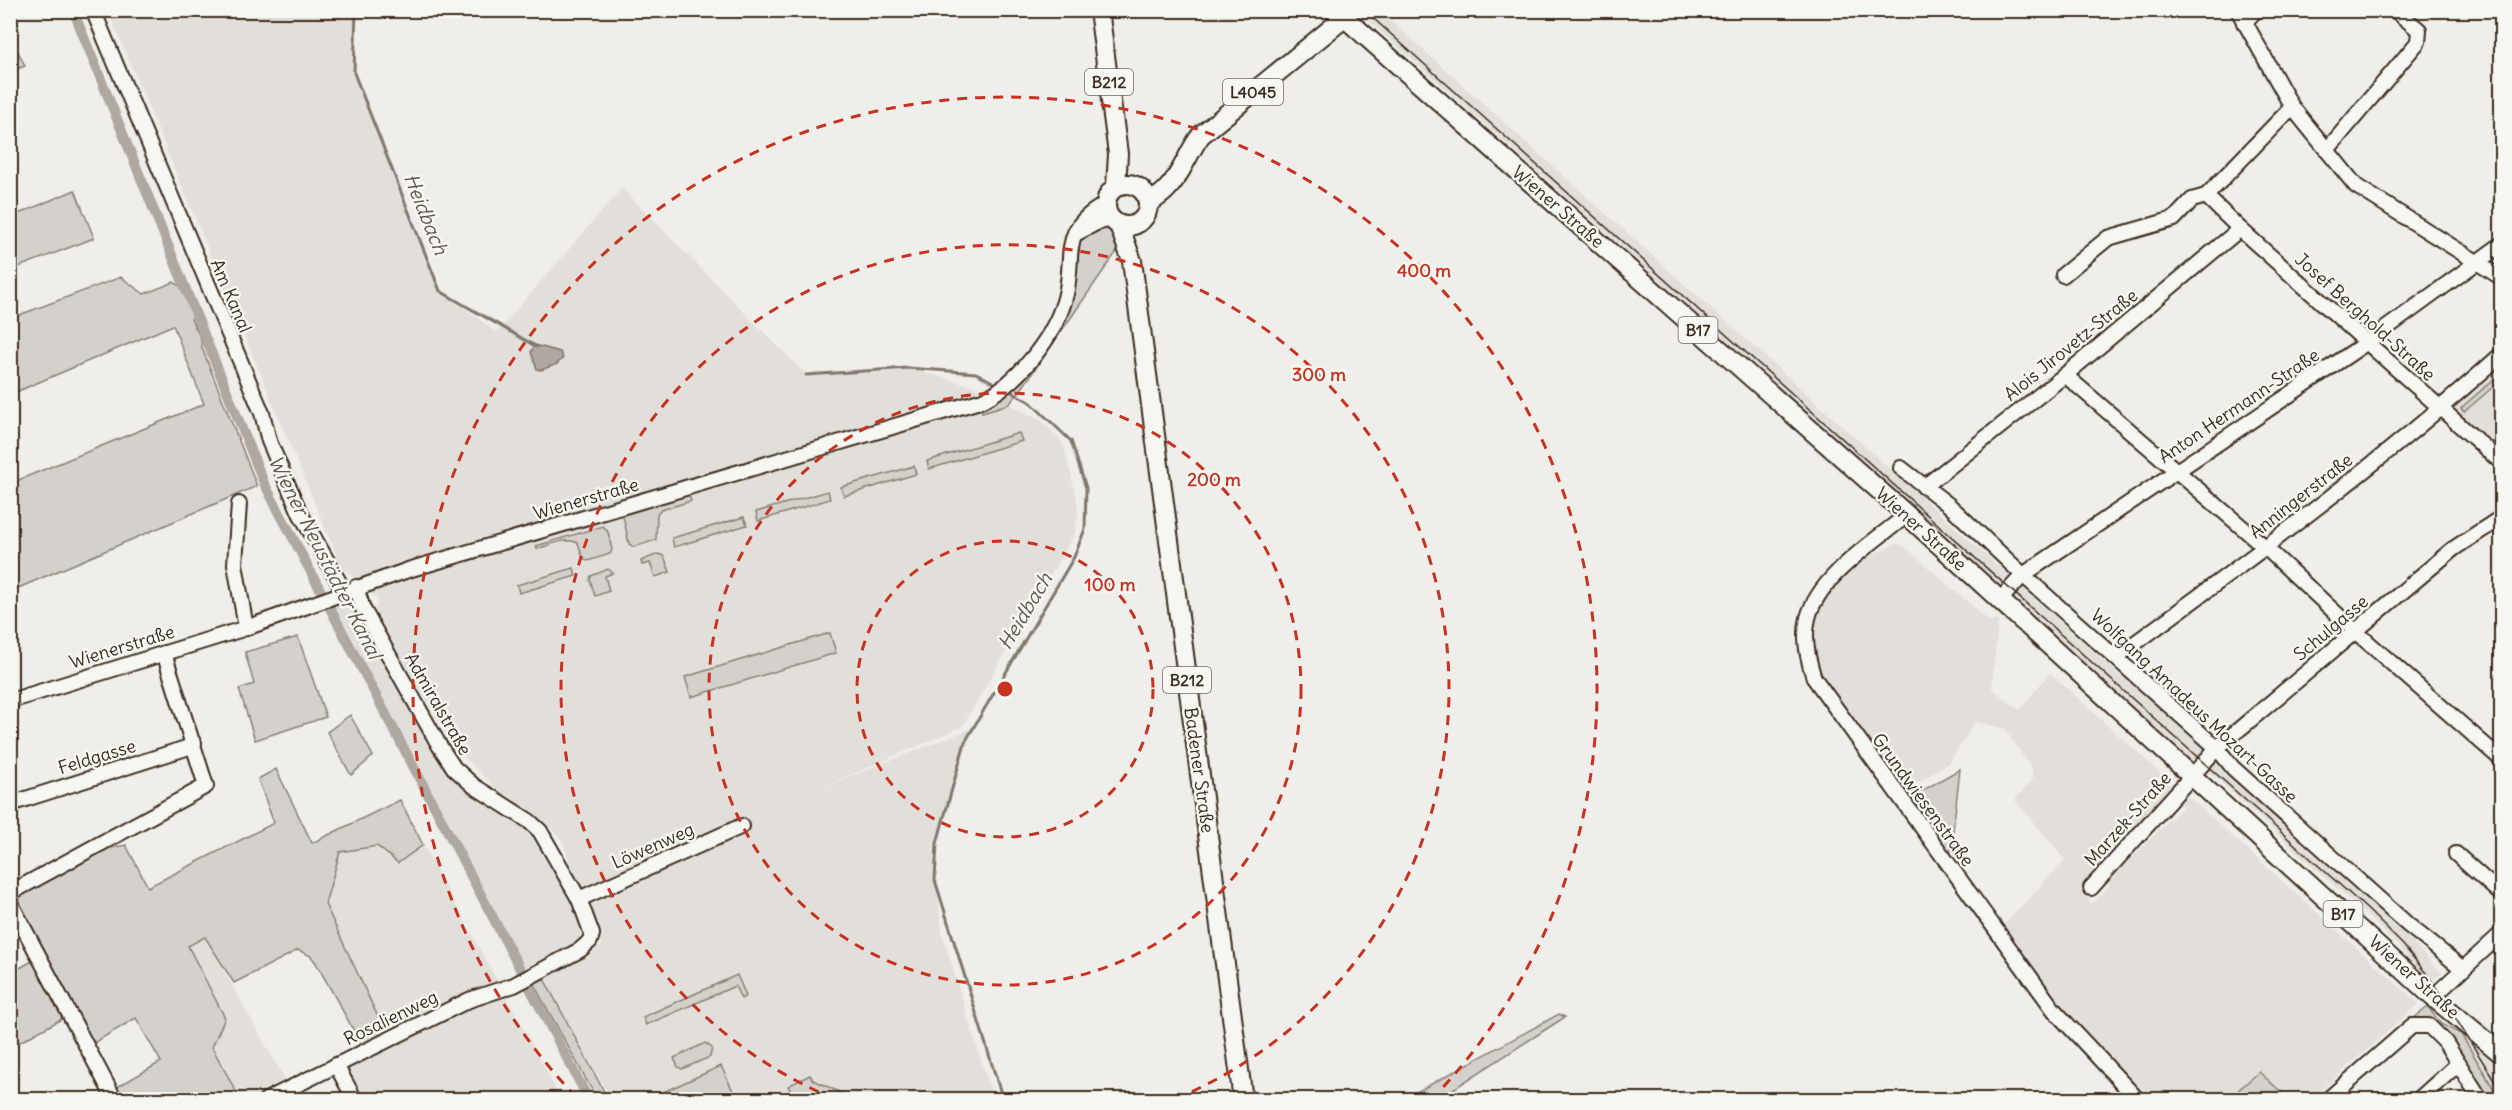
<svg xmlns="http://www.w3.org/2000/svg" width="2512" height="1110" viewBox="0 0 2512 1110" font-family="Delius,sans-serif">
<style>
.built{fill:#e2dfdb}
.green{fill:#d4d1cc;stroke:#887e75;stroke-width:1.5}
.water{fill:#afa8a1;stroke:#81766d;stroke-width:1.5}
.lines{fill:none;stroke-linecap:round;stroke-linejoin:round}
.stream{stroke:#81766d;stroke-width:3}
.canal{stroke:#afa8a1;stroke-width:10}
.minor-casing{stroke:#3b2a1e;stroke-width:18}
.major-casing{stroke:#3b2a1e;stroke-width:22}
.minor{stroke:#f6f6f2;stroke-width:14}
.major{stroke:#f6f6f2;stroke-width:18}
.tram{stroke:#3b2a1e;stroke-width:1.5}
.ring{fill:none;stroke:#c8321e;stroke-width:3;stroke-dasharray:10 8}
.labels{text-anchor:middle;stroke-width:5;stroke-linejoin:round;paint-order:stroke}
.shield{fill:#f6f6f2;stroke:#73675e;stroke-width:1.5}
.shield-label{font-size:16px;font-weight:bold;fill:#3b2a1e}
.street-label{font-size:18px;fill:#3b2a1e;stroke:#f6f6f2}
.water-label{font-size:20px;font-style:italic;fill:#64564c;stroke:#f6f6f2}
.centre{fill:#c8321e;stroke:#f6f6f2;stroke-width:3}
.ring-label{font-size:18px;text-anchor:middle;font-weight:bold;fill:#c8321e;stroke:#f6f6f2;stroke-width:5;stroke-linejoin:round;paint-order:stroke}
</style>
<rect width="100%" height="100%" fill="#efeeea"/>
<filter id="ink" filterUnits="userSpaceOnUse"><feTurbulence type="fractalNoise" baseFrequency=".0167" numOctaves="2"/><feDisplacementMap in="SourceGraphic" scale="12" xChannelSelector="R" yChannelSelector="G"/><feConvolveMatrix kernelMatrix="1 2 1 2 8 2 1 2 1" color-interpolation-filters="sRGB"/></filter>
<g filter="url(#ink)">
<!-- built -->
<g class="built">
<polygon points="108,11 354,11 355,78 440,287 496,333 622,188 806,375 908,368 987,390 982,411 1009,404 1042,421 1059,438 1064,447 1077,499 1078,516 1074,535 962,727 815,790 973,728 933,848 942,933 993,1099 611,1099 542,975 589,954 602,945 561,838 542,820 500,793 455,748 377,618 376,609 378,600 341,566"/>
<polygon points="1358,11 1380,11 2123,678 2127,675 2204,744 2205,748 2377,904 2442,974 2428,982 2399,947 2364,913 2195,759 2188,759 2111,692 2114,689 2015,599"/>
<polygon points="2501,365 2501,450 2456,410 2456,406"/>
<polygon points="1894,544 1903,545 1989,621 1998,621 1992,688 2019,710 2050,673 2168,780 2169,788 2084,883 2091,905 2107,888 2112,878 2183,806 2177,800 2183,792 2419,1004 2311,1099 2151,1099 2058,1002 2001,928 2065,860 2015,800 2032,780 2033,771 2004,728 1975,722 1950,762 1906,790 1900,788 1820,677 1812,654 1812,631 1819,608 1827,594 1853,565"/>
<polygon points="354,595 450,774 470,792 537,834 576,906 590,941 527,972 327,606"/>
<polygon points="423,845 542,1062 560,1099 362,1099 339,1058 363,1047 325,904 340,852 377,846 398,863"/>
<polygon points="205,937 287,1083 254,1099 240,1099 212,1046 188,946"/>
<polygon points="2461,1034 2496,1062 2501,1072 2501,1099"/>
</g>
<!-- green -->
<g class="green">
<polygon points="11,37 25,66 11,71 10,71"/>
<polygon points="75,190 94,238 11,270 11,217"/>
<path d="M1105 227 1114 232 1122 244 1020 391 1009 404 982 412 980 406 1015 387 1053 334 1078 244C1086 234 1092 228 1105 227Z"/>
<polygon points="121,277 144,294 174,282 182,288 194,317 191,319 201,339 202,348 257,486 11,591 11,483 204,404 173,325 11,394 11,318"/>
<polygon points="2501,373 2501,380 2464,412 2461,408"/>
<polygon points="1019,433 1022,441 929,469 927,461"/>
<polygon points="914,466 916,474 844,496 841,487"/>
<polygon points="828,491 830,499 758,521 756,512"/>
<polygon points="688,492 691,501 661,510 657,514 656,540 634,547 629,544 623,516 627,512"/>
<polygon points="744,517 747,525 674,547 672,538"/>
<path d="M603 526 608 532 612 550 610 554 588 561 583 558 578 543C565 537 550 545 537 549L536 546Z"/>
<polygon points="658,554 664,556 670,572 655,577 650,563 642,565 641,561"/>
<polygon points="574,568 576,576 519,593 517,585"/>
<polygon points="608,569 613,573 605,576 609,591 595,596 590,580 591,576"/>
<polygon points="830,633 836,653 691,697 685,677"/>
<polygon points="298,637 326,717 255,740 239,689 254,684 245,652"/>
<polygon points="350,715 373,756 351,775 327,732"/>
<polygon points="276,769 312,843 400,800 423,845 398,863 377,846 340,852 325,904 386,1034 363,1047 316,963 311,956 298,950 234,983 205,937 188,946 225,1018 212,1047 240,1099 124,1099 117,1087 161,1062 136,1018 92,1044 74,1012 11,1047 11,973 41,956 11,897 96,851 126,845 148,887 274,823 258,779"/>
<polygon points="1960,769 1950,857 1914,806 1920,792"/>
<polygon points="542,975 608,1099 597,1099 532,981"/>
<polygon points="737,975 746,996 741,999 735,986 646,1025 643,1017"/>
<polygon points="2428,1007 2441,1024 2461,1034 2500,1099 2488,1099 2433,1022 2414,1018"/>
<polygon points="1559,1014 1565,1017 1438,1099 1404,1099"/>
<polygon points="705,1043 712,1048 710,1057 682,1069 678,1067 674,1058"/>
<polygon points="721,1066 737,1099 653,1100 652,1097"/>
<polygon points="2259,1072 2289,1099 2228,1099"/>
<polygon points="810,1075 813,1080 854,1099 791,1099 794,1097 788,1086"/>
</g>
<!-- water -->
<polygon class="water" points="535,345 560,352 563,358 557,364 541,370 537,369 531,352"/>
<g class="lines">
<!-- stream -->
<g class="stream">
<polyline points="356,10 354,73 440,291 537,347"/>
<polyline points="806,375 908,368 976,373 998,385"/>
<polyline points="1003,1100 935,880 937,843 965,742 1074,557 1085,529 1086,488 1071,441 1030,402 1006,389"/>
</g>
<!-- canal -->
<polyline class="canal" points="73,10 264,483 589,1100"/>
<defs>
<g id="minor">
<polyline points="93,10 262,413 269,441 300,513 344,591"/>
<polyline points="2238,10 2292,107 2356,186 2502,278"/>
<polyline points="2244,23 2256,10"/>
<polyline points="2327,150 2418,42 2419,30 2395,10"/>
<polyline points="2206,196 2240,229 2502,463"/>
<polyline points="1077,233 1096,223 1111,219"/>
<polyline points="2063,275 2108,238 2174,219 2192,200 2206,196 2292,107"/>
<polyline points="2065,375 2265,547 2355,631 2502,760"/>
<polyline points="1901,468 1950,506 2023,575 2217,748 2233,768 2408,925 2463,969"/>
<polyline points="1924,487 2065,375 2240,229"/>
<polyline points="239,504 235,564 246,628"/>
<path d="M1907 515C1876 540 1818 577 1808 618 1803 637 1808 660 1814 678L2054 1010 2138 1100"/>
<polyline points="1999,601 2023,575 2366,343 2502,244"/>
<path d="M2116 657C2248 561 2380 464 2502 354"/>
<path d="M10 701 246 628 408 570 983 400C1019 382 1057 334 1066 294 1075 253 1059 229 1106 204"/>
<polyline points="10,804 186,748 194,743"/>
<polyline points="2456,854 2502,895"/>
<polyline points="2091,888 2217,748 2453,549 2502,517"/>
<polyline points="10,893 206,786 164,653"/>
<polyline points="579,899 742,826"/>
<polyline points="10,902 115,1100"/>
<polyline points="2433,997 2502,933"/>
<polyline points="336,1065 355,1100"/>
<polyline points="266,1100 469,1000 514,985 580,950 590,941 592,934 579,899 540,831 529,821 474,786 454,768 439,745 363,609 356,587"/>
<polyline points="2327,1100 2412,1026 2429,1026 2445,1042 2481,1100"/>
<polyline points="2418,1100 2459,1063"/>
</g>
<g id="major">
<polyline points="1099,10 1118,154 1116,187"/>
<polyline points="1336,10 1907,515 2433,997 2502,1054"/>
<circle cx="1127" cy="205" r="21"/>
<path d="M1148 204C1154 199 1162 195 1167 189 1182 174 1188 152 1201 135L1344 18"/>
<polyline points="1119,225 1132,261 1243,1100"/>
</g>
</defs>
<!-- minor casing -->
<use href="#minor" class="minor-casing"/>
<!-- major casing -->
<use href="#major" class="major-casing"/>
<!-- minor -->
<use href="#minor" class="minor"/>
<!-- major -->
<use href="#major" class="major"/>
<!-- tram -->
<polyline class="tram" points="1364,10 2368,910 2403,945 2430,978 2502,1092"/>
</g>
</g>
<!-- distance rings -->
<g class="ring">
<circle cx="1005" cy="689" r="148"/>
<circle cx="1005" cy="689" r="296"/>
<path d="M835 1099A444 444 0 1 1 1175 1099"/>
<path d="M576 1097A592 592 0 1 1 1434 1097"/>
</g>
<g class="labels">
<!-- shield labels -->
<g class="shield">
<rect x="1085" y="69" width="48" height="26" rx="4.5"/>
<rect x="1223" y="79" width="60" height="26" rx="4.5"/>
<rect x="1678.5" y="317" width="39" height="26" rx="4.5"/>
<rect x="1163" y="667" width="48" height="26" rx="4.5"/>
<rect x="2323.5" y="901" width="39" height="26" rx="4.5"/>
</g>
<g class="shield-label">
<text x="1109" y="88">B212</text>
<text x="1253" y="98">L4045</text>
<text x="1698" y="336">B17</text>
<text x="1187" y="686">B212</text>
<text x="2343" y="920">B17</text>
</g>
<!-- street labels -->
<g class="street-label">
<text transform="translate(1558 207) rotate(41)" y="6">Wiener Straße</text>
<text transform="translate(231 296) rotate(67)" y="6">Am Kanal</text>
<text transform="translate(2365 317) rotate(42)" y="6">Josef Berghold-Straße</text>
<text transform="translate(2071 345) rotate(-39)" y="6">Alois Jirovetz-Straße</text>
<text transform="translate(2239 406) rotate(-34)" y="6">Anton Hermann-Straße</text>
<text transform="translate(2301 496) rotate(-38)" y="6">Anningerstraße</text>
<text transform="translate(586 499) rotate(-16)" y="6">Wienerstraße</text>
<text transform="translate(1921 529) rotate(42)" y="6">Wiener Straße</text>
<text transform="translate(2331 628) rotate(-40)" y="6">Schulgasse</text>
<text transform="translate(122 647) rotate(-17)" y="6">Wienerstraße</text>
<text transform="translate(438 704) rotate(60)" y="6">Admiralstraße</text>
<text transform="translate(2194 706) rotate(43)" y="6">Wolfgang Amadeus Mozart-Gasse</text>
<text transform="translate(97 757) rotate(-17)" y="6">Feldgasse</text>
<text transform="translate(1199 770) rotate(82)" y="6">Badener Straße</text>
<text transform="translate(1923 800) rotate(54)" y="6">Grundwiesenstraße</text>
<text transform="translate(2128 819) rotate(-48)" y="6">Marzek-Straße</text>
<text transform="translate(653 846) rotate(-24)" y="6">Löwenweg</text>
<text transform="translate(2414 977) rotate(42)" y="6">Wiener Straße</text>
<text transform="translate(391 1018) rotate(-26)" y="6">Rosalienweg</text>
</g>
<!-- water labels -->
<g class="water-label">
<text transform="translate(426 214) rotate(68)" y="7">Heidbach</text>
<text transform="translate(325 557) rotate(63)" y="7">Wiener Neustädter Kanal</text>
<text transform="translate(1025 611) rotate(-59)" y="7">Heidbach</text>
</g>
</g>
<circle cx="1005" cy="689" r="9" class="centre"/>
<g class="ring-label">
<text x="1424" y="277">400 m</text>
<text x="1319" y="381">300 m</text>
<text x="1214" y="486">200 m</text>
<text x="1110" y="591">100 m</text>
</g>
<!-- margin -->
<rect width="2512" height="1110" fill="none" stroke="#f6f6f2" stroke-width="36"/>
<rect x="18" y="18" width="2476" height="1074" fill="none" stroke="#3b2a1e" stroke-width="2" filter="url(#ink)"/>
</svg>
